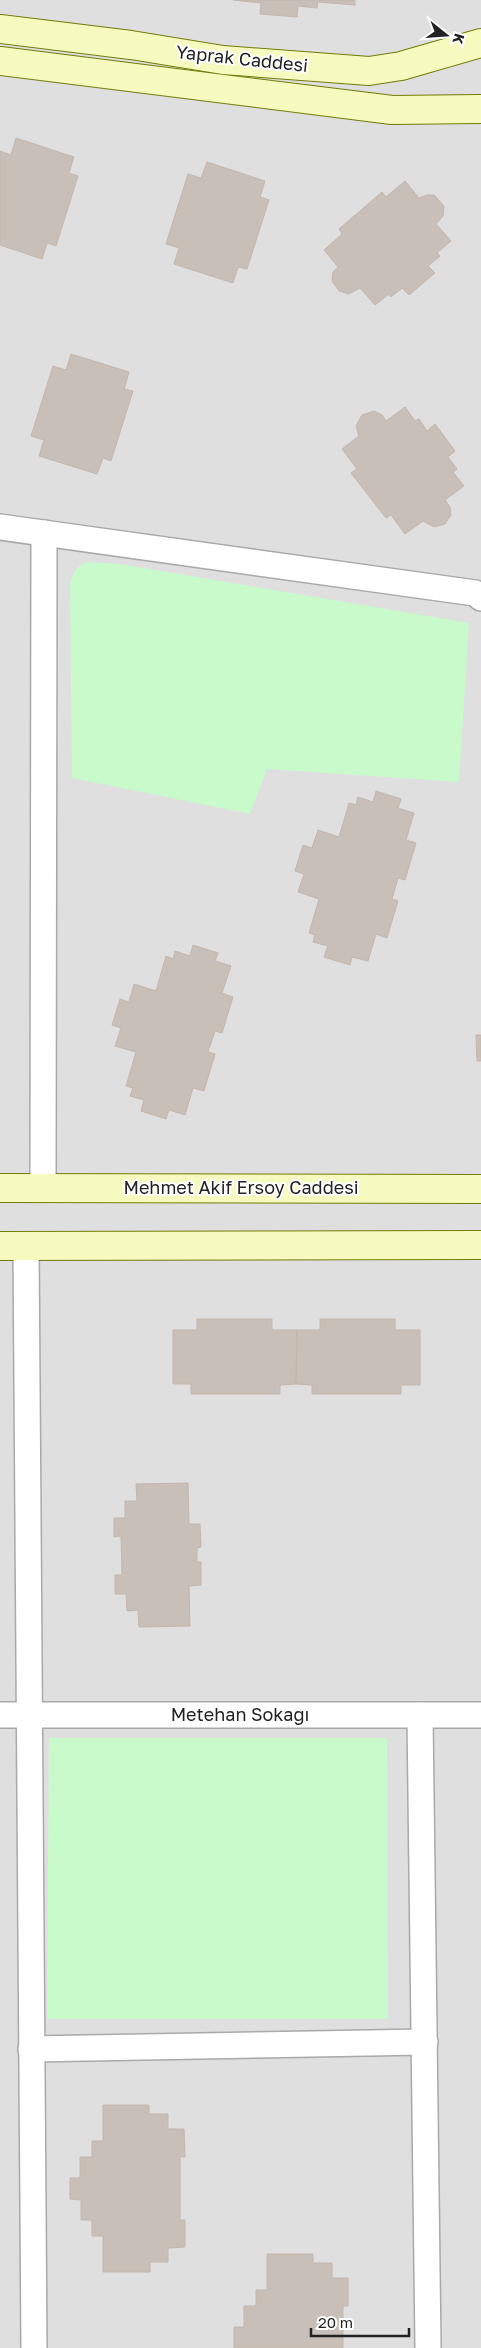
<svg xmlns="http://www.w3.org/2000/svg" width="481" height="2348" viewBox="0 0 481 2348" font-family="'Golos Text',sans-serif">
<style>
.residential{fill:#e0dfdf}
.park{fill:#c8facc}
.building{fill:#c7bfb8;stroke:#c4b6ab}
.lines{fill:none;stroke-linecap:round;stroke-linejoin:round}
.street-casing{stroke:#a9a9a9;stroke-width:28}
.secondary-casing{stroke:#707d05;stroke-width:30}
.street{stroke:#fff;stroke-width:25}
.secondary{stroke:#f7fabf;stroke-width:28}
.labels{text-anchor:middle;stroke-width:4;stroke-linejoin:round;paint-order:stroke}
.street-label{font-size:18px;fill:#222;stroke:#fff}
</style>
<rect width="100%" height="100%" fill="#f2efe9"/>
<!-- residential -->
<rect class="residential" x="0" y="0" width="481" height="2348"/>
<!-- park -->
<g class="park">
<path d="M86 562 120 564 469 623 459 782 267 769 250 814 72 778 70 586C72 574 75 568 86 562Z"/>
<polygon points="49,1738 387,1738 388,2019 47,2019"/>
</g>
<!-- building -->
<g class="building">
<polygon points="233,0 355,0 355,5 318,2 317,8 298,6 297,17 260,14 261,3"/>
<polygon points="16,138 74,157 69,173 78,176 56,246 47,243 42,259 0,245 0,151 11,155"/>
<polygon points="207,162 265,181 260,197 269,200 247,269 238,267 233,283 174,264 179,248 166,244 188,174 201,178"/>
<polygon points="405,181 419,198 427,195 434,195 444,206 443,216 436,224 451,241 437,253 440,256 428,266 435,273 409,295 402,288 391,297 389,294 375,305 360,288 349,294 339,291 332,281 333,272 338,267 324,250 342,234 339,229 382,192 386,197"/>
<polygon points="71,354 129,372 124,389 133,391 111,461 103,458 97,474 39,456 44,440 31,436 53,366 66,370"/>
<polygon points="405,407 415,421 419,419 427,431 435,424 455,451 448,457 457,469 453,472 464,486 445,500 450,507 451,515 445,524 434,527 423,521 405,534 391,515 386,518 351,473 357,469 342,449 359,436 356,426 362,415 374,411 382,415 386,421"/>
<polygon points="376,791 401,799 398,808 414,813 406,840 416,843 405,880 398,878 392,899 398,901 387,938 376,934 368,961 352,957 350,965 324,957 328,946 313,942 315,935 309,933 319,899 298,892 304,874 295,871 303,845 312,848 318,830 339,837 349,803 356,805 358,797 373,802"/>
<polygon points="193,945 218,953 215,961 231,966 222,993 233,997 222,1033 215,1031 208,1052 215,1054 204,1091 193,1088 185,1115 169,1110 166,1119 141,1111 144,1100 130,1096 133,1088 126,1086 136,1052 115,1046 121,1028 112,1025 120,999 129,1002 134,984 156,991 166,956 173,959 175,951 190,956"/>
<polygon points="476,1035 481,1035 481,1061 477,1061"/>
<polygon points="197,1319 272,1319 272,1330 297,1330 296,1384 280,1385 280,1394 191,1394 191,1384 173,1384 173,1330 197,1330"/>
<polygon points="320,1319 395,1319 395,1330 420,1330 420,1385 401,1385 401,1394 312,1394 312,1385 296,1384 297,1330 320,1330"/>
<polygon points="188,1483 189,1524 200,1524 201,1547 197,1548 197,1562 201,1562 201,1585 189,1586 190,1626 139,1627 138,1610 127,1611 126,1594 115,1594 115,1575 122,1575 121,1536 114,1537 114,1518 125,1518 125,1501 137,1501 136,1484"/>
<polygon points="103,2105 149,2105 149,2114 168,2114 168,2129 184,2129 185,2157 180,2157 180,2220 185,2220 185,2247 168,2248 168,2262 150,2262 150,2272 103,2272 103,2236 92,2236 92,2220 81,2220 81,2200 70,2199 70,2178 80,2178 80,2157 92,2157 92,2141 103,2141"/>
<polygon points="267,2254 313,2254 313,2263 332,2263 332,2278 348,2278 348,2306 343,2306 343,2348 234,2348 234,2327 244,2327 244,2306 256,2306 256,2290 267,2290"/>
</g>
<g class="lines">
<defs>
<g id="street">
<polyline points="0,527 475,593 481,598"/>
<polyline points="43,1188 44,533"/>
<polyline points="26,1246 34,2348"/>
<polyline points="0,1715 481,1715"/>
<polyline points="420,1715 428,2348"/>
<polyline points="31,2049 425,2042"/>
</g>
<g id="secondary">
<polyline points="0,29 131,45 223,60 369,71 401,66 481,43"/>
<polyline points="0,61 392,110 481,109"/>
<polyline points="0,1188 481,1189"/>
<polyline points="0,1246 481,1245"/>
</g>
</defs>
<!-- street casing -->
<use href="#street" class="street-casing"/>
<!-- secondary casing -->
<use href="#secondary" class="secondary-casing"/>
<!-- street -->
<use href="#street" class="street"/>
<!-- secondary -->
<use href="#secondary" class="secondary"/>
</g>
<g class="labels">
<!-- street labels -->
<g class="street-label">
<text transform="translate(242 59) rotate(6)" y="6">Yaprak Caddesi</text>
<text x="241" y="1194">Mehmet Akif Ersoy Caddesi</text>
<text x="240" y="1721">Metehan Sokağı</text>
</g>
</g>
<!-- north arrow -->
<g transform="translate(446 35) rotate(107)" stroke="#ffffff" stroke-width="4" paint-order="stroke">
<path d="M0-4L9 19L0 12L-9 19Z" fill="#222222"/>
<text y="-8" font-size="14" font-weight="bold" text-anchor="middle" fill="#222222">K</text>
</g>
<!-- scale -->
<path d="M311 2328v8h98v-8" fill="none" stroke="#222222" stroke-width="2.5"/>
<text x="318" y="2328" font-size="15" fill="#222222" stroke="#ffffff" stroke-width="4" paint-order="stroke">20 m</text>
</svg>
